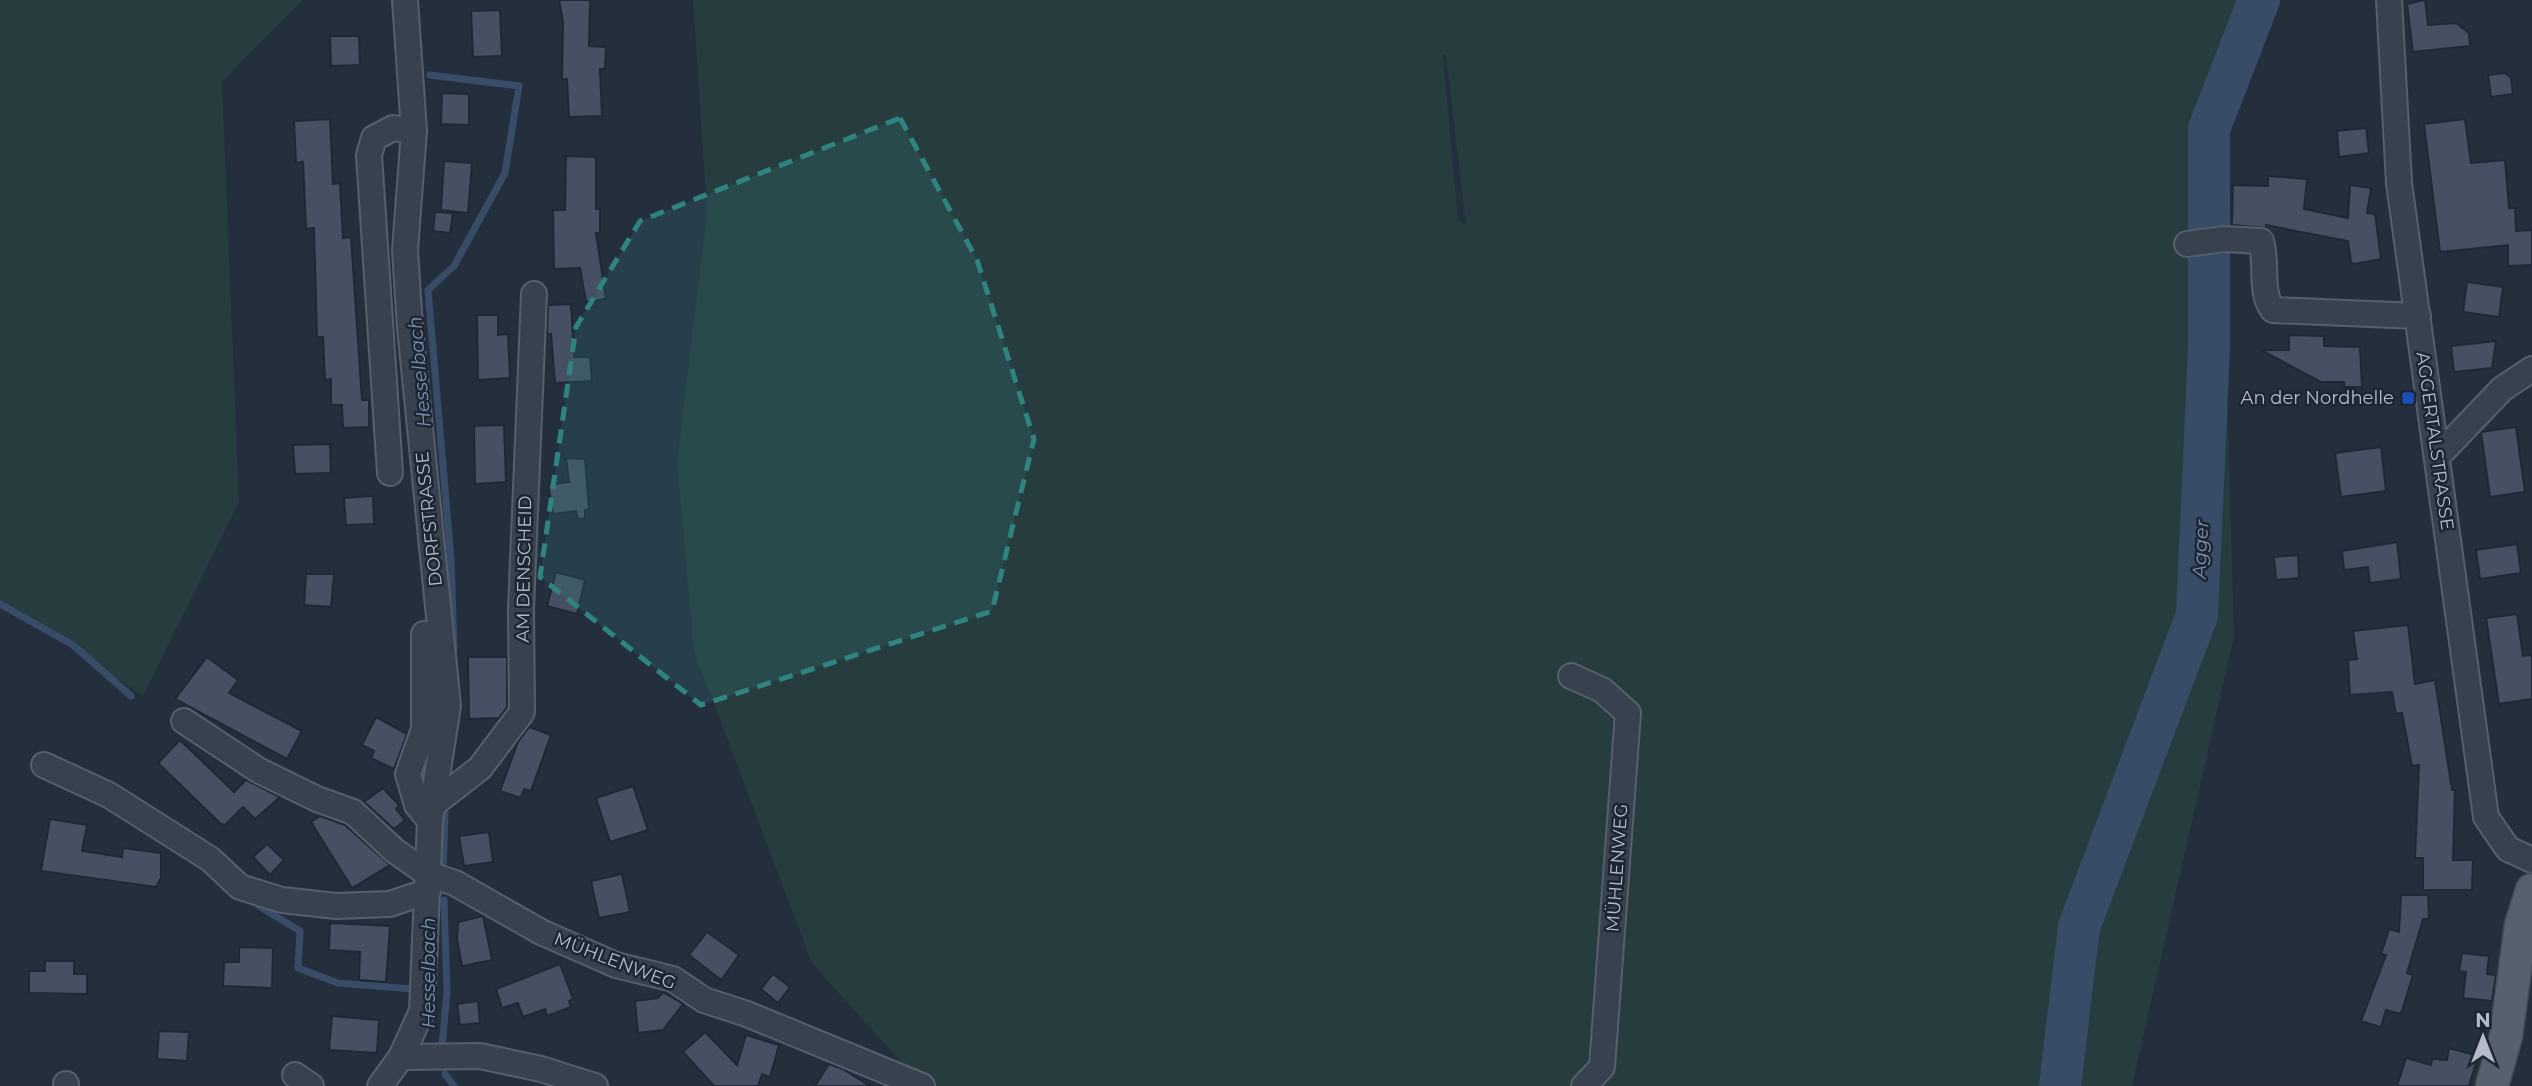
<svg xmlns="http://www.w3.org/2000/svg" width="2532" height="1086" viewBox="0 0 2532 1086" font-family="Montserrat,sans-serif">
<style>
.green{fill:#263c3f;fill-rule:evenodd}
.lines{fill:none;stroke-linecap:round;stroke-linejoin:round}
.stream{stroke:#394c67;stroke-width:7}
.river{stroke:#394c67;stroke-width:42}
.building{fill:#455162;stroke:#1f2835;stroke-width:2}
.minor-casing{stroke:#565f6c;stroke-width:28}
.major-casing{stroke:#414a57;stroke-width:35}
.minor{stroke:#38414e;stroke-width:24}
.major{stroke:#56606e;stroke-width:32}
.marked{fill:#308480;fill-opacity:0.2;stroke:#308480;stroke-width:5;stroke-dasharray:14 9;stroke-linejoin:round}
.transit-dot{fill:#1a4fb4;stroke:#1d2633;stroke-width:2.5}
.labels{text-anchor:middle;stroke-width:5;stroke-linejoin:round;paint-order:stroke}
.poi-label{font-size:18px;fill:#b4bcc9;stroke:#1d2633;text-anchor:end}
.street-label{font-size:18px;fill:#b4bcc9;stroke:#1d2633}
.water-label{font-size:19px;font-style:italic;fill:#7c92b1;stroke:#1d2633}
</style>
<rect width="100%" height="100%" fill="#242f3e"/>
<!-- green -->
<g class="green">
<polygon points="0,0 303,0 222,82 239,502 143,696 0,600"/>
<path d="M693 0H2254L2220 140 2234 636 2132 1086H1591L1598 1066 1578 1086H933L918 1081 812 963 694 651 677 462 707 212ZM1443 55H1446L1466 225 1458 219Z"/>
</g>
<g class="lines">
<!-- stream -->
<g class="stream">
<polyline points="430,75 519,86 505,173 454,266 428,290 451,560 454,650"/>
<polyline points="0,604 73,645 131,696"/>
<polyline points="443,870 445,813"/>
<polyline points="259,906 300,931 298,968 338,983 413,989"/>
<polyline points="442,1045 447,993 444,900"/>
<polyline points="445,1074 454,1086"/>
</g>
<!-- river -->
<polyline class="river" points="2060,1086 2079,927 2197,615 2209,349 2209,129 2259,0"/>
</g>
<!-- building -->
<g class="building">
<polygon points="559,0 590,0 589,46 606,47 605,69 600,69 602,116 569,117 567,79 562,79 563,22"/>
<polygon points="2425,0 2428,25 2456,23 2469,33 2470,46 2413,52 2407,4"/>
<polygon points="500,10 502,56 473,57 471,11"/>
<polygon points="330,36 359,36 360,65 331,66"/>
<polygon points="2505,73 2511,78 2513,94 2491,97 2488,75"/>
<polygon points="442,93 469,94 469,125 441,124"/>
<polygon points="330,119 333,184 340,183 343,238 351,237 362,400 369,400 369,427 343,428 342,405 331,405 331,379 325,380 323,337 317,337 314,228 306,229 303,162 296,163 294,121"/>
<polygon points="2465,119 2471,163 2505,160 2509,208 2515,208 2516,231 2532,230 2532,265 2508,266 2508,245 2440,252 2424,124"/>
<polygon points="2366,128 2369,153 2339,157 2337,131"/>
<polygon points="566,156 596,157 596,209 600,209 600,233 596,233 606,299 586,302 580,268 554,269 553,210 565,210"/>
<polygon points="444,161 472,163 468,213 441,210"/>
<polygon points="2268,176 2307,179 2304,209 2348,218 2350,185 2371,188 2367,213 2375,214 2381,259 2354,264 2351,262 2348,241 2266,225 2266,228 2232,225 2233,185 2268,186"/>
<polygon points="435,212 453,213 450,233 433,231"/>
<polygon points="2467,282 2503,287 2499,317 2463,312"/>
<polygon points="571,304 574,357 590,357 592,381 555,383 551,334 547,334 548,305"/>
<polygon points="477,315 498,315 498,335 508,334 510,378 478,380"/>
<polygon points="2289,335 2324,336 2324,346 2360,347 2362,387 2344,387 2344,382 2321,382 2261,350 2289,350"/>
<polygon points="2496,341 2492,368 2454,372 2451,346"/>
<polygon points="504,425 506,482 475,484 474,426"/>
<polygon points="2516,427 2525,492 2490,497 2481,432"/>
<polygon points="330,444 331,473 295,474 293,445"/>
<polygon points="2381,447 2386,491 2341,497 2335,453"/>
<polygon points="566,458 585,459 589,509 585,510 585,518 578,519 576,511 553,514 548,485 569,482"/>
<polygon points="373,496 374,524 346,525 344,498"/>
<polygon points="2397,542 2401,579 2370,583 2368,567 2344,570 2342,551"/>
<polygon points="2517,544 2521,573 2480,579 2476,550"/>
<polygon points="2298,555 2299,578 2276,580 2274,557"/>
<polygon points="556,572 585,580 577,614 547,606"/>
<polygon points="306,574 334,574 331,607 304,605"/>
<polygon points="2517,614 2523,656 2532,655 2532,699 2499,704 2486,618"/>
<polygon points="2408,625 2415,684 2435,680 2452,790 2455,790 2453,860 2473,860 2472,890 2423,890 2423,858 2415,858 2419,765 2412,766 2402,713 2396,714 2392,692 2350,695 2348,660 2357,659 2353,631"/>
<polygon points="207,657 238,680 229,693 302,731 287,759 175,699"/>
<polygon points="468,657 507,657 507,707 499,718 469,719"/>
<polygon points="376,717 407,734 394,769 371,758 374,751 362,745"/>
<polygon points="529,727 551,735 531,791 524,789 521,798 500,791 518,742"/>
<polygon points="180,740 234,792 246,780 280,797 255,819 243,807 225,825 221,824 158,763"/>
<polygon points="633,786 648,830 610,842 596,798"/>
<polygon points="383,788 399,805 396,809 405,820 394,829 364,802"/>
<polygon points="320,816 345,825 390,865 352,888 311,822"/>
<polygon points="50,819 87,825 82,851 122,857 123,848 161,853 161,878 156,887 41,871"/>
<polygon points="489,832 493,862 464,866 459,836"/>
<polygon points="267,844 284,860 270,875 253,857"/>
<polygon points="622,874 630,912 599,918 591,881"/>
<polygon points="2401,895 2428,895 2429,919 2423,919 2407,973 2413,975 2401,1014 2386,1010 2381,1027 2361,1021 2386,955 2381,954 2389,929 2399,932"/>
<polygon points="483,916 492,960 462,966 457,939 458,922"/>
<polygon points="330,923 390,926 386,982 359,980 360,952 329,950"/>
<polygon points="707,932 739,955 721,980 689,955"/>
<polygon points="239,947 273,948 272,988 223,986 224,962 239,962"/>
<polygon points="2462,953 2489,956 2487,974 2496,975 2492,1001 2463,998 2466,972 2459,971"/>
<polygon points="45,961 74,961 74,974 87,974 87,994 29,993 29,971 45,971"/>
<polygon points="560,964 573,999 569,1001 571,1007 547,1016 545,1009 523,1017 518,1003 502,1008 496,989"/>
<polygon points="773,974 790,987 778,1003 761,989"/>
<polygon points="663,992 683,1004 663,1030 638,1033 635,1001 658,998"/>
<polygon points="478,1001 480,1023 460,1025 457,1004"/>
<polygon points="332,1016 379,1020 377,1053 329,1050"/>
<polygon points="159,1031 189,1032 187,1061 157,1059"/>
<polygon points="705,1032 737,1065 746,1035 779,1045 770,1077 762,1074 758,1086 714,1086 683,1052"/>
<polygon points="2449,1048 2478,1056 2469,1086 2397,1086 2406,1058 2431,1065 2432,1059 2447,1060"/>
<polygon points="829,1064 843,1069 870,1086 815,1086"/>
</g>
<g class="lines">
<defs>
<g id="minor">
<polyline points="2389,0 2399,183 2486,817 2508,849 2532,860"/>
<path d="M2187 244 2224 239 2261 241C2268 263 2259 292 2273 310L2418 316"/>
<polyline points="2438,456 2502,389 2532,369"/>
<polyline points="390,473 369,155 374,138 393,128 414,131"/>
<polyline points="424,634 424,729 408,774 417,805 430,821"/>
<polyline points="1571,676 1602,690 1628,713 1602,1067 1584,1086"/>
<polyline points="184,721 258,770 317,799 353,812 395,851 428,874 455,883 541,932 616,965 673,979 704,1000 747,1014 922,1086"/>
<polyline points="44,765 109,795 210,859 240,887 282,900 336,906 390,904 428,891"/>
<polyline points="431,806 480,768 522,712 521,609 534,294"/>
<polyline points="401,1057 480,1056 541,1069 595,1086"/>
<polyline points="295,1075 311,1086"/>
<polyline points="66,1084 66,1086"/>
<polyline points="380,1086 401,1057 422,1011 430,821 448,706 410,328 405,250 414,131 405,0"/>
</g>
<polyline id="major" points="2492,1086 2506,1036 2521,925 2532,890"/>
</defs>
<!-- minor casing -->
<use href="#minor" class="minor-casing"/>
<!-- major casing -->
<use href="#major" class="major-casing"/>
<!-- minor -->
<use href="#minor" class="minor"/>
<!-- major -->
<use href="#major" class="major"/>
</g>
<!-- marked area -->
<path class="marked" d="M900 118 977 260 1034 439 992 611 701 705 540 577 576 327 640 221Z"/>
<!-- markers -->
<rect class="transit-dot" x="2401" y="391" width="14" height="14" rx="3.5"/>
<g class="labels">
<!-- poi labels -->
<g class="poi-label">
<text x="2394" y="404">An der Nordhelle</text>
</g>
<!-- street labels -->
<g class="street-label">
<text transform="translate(2435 441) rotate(82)" y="6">AGGERTALSTRASSE</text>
<text transform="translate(429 519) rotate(-96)" y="6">DORFSTRASSE</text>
<text transform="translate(524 569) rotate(-89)" y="6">AM DENSCHEID</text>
<text transform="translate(1617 868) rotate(-86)" y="6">MÜHLENWEG</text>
<text transform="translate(615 961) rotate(21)" y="6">MÜHLENWEG</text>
</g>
<!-- water labels -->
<g class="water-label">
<text transform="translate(419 372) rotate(-95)" y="7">Hesselbach</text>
<text transform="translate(2200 549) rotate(-87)" y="7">Agger</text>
<text transform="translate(428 973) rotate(-90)" y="7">Hesselbach</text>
</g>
</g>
<!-- north arrow -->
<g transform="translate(2483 1037)" stroke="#1d2633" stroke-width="5" paint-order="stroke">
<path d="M0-5L12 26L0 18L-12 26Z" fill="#b4bcc9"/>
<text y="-10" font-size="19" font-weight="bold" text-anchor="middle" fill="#b4bcc9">N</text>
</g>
</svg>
